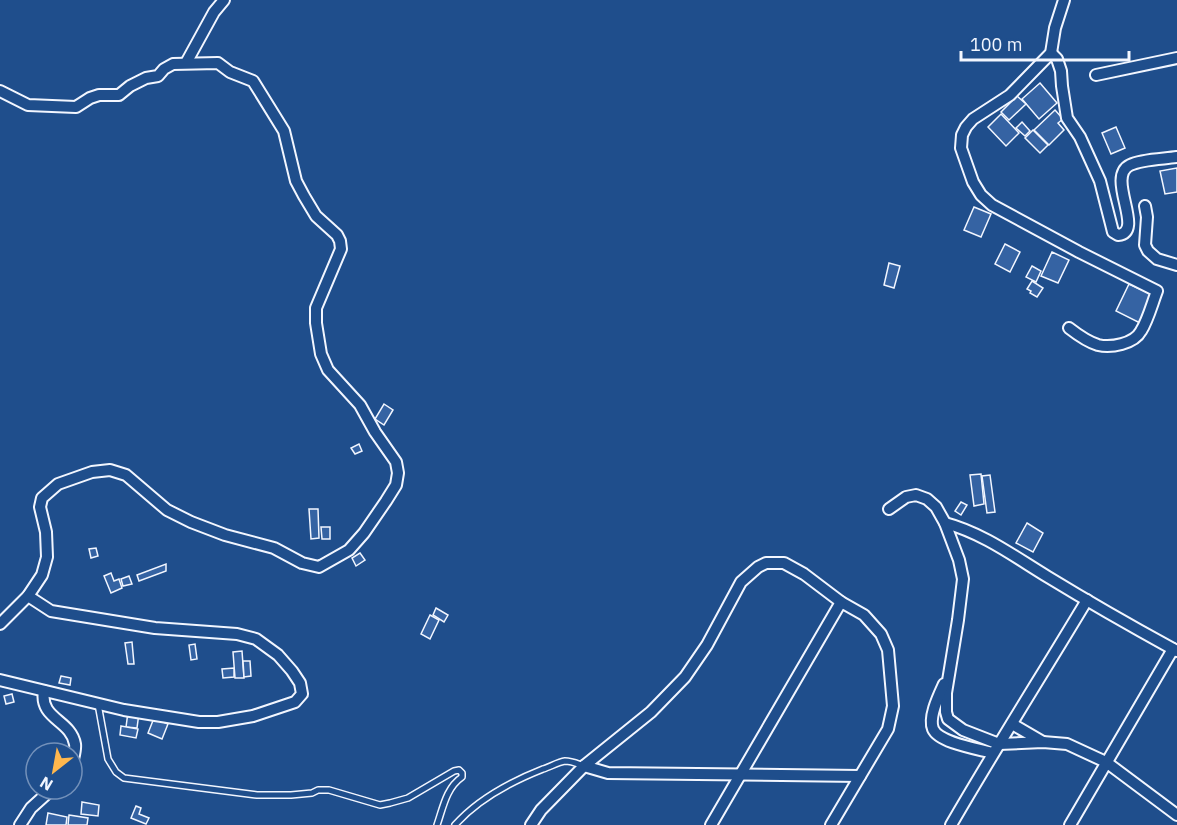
<svg xmlns="http://www.w3.org/2000/svg" width="1177" height="825" viewBox="0 0 1177 825" font-family="'IBM Plex Sans',sans-serif">
<style>
.building{fill:#3563a3;stroke:#f2f6ff;stroke-width:1.5}
.lines{fill:none;stroke-linecap:round;stroke-linejoin:round}
.service-casing{stroke:#f2f6ff;stroke-width:8}
.minor-casing{stroke:#f2f6ff;stroke-width:14}
.service{stroke:#1f4e8c;stroke-width:5}
.minor{stroke:#1f4e8c;stroke-width:10}
</style>
<rect width="100%" height="100%" fill="#1f4e8c"/>
<!-- building -->
<g class="building">
<polygon points="1040,83 1057,103 1039,119 1022,99"/>
<polygon points="1017,96 1026,104 1009,120 1001,112"/>
<polygon points="1055,110 1063,119 1058,123 1064,130 1049,145 1034,130"/>
<polygon points="1001,114 1019,133 1006,146 988,127"/>
<polygon points="1022,122 1030,131 1025,136 1016,128"/>
<polygon points="1116,127 1125,148 1111,154 1102,133"/>
<polygon points="1033,130 1048,145 1040,153 1025,138"/>
<polygon points="1177,168 1177,192 1165,194 1160,171"/>
<polygon points="974,207 991,214 981,237 964,230"/>
<polygon points="1005,244 1020,252 1010,272 995,264"/>
<polygon points="1052,252 1069,260 1058,283 1041,276"/>
<polygon points="889,263 900,266 894,288 884,285"/>
<polygon points="1032,266 1041,271 1036,282 1026,277"/>
<polygon points="1032,281 1043,288 1037,297 1030,293 1031,291 1027,289"/>
<polygon points="1129,284 1153,295 1140,323 1116,311"/>
<polygon points="384,404 393,410 384,425 375,419"/>
<polygon points="359,444 362,451 355,454 351,448"/>
<polygon points="981,474 984,504 974,506 970,475"/>
<polygon points="990,475 995,512 987,513 982,476"/>
<polygon points="961,502 967,505 961,515 955,511"/>
<polygon points="309,509 318,509 319,538 311,539"/>
<polygon points="1027,523 1043,533 1033,552 1016,543"/>
<polygon points="321,527 330,527 330,539 322,539"/>
<polygon points="96,548 98,556 91,558 89,549"/>
<polygon points="360,553 365,560 356,566 352,558"/>
<polygon points="166,564 166,571 139,581 137,575"/>
<polygon points="111,573 114,581 119,579 122,588 111,593 104,576"/>
<polygon points="129,576 132,584 123,586 121,579"/>
<polygon points="436,608 448,615 444,622 433,615"/>
<polygon points="430,615 439,620 430,639 421,634"/>
<polygon points="132,642 134,664 128,664 125,643"/>
<polygon points="195,644 197,659 191,660 189,645"/>
<polygon points="242,651 244,678 235,678 233,652"/>
<polygon points="243,661 250,661 251,676 244,677"/>
<polygon points="234,668 234,677 223,678 222,669"/>
<polygon points="61,676 71,678 70,685 59,683"/>
<polygon points="12,694 14,702 6,704 4,696"/>
<polygon points="128,712 139,713 137,728 126,727"/>
<polygon points="154,718 168,724 162,739 148,733"/>
<polygon points="121,726 138,729 136,738 120,735"/>
<polygon points="82,802 99,805 98,816 81,814"/>
<polygon points="136,806 141,808 139,814 149,818 146,824 131,818"/>
<polygon points="48,813 67,817 66,825 46,825"/>
<polygon points="69,815 88,818 87,825 68,825"/>
</g>
<g class="lines">
<defs>
<g id="service">
<path d="M98 704 108 759 116 772 124 778 257 795H291L312 793 318 790H329L380 805 390 803 408 798 454 771 459 770 462 773V777C446 788 443 808 437 825"/>
<path d="M455 825C478 799 510 782 543 769 550 767 558 762 565 761 572 761 578 764 584 766"/>
</g>
<g id="minor">
<path d="M1064 0 1055 28 1051 53 1010 95 973 119 966 127 962 135 961 148 973 182 981 195 992 205 1079 252 1157 291C1152 304 1148 320 1141 331 1134 344 1111 348 1098 345 1088 342 1078 335 1069 328"/>
<path d="M1051 53 1057 59 1061 71 1062 86 1067 118 1080 137 1100 181 1111 224 1113 232 1118 235C1146 232 1105 177 1130 165 1142 159 1164 159 1177 157"/>
<polyline points="186,63 214,12 224,0"/>
<polyline points="1096,75 1177,58"/>
<polyline points="0,91 28,105 76,107 90,98 99,95 119,95 130,86 146,78 158,76 164,69 173,64 218,63 230,72 253,81 284,131 296,181 304,196 316,216 337,235 340,241 341,249 316,308 316,323 321,354 328,370 360,405 375,432 396,462 398,473 396,485 386,501 364,533 349,550 319,567 302,563 274,548 225,535 191,522 167,510 126,475 110,470 92,472 58,484 42,498 40,507 46,532 47,557 42,575 28,596 0,624"/>
<polyline points="1145,206 1147,217 1145,245 1148,251 1157,259 1177,265"/>
<polyline points="889,509 906,497 916,495 927,499 936,507 945,523 959,560 963,579 958,620 946,693 946,712 948,719 963,730 999,744 1043,742 1067,744 1106,762 1177,815"/>
<path d="M945 523C983 533 1015 557 1048 577 1089 602 1131 626 1173 649L1177 651"/>
<polyline points="0,680 124,710 199,722 218,722 253,716 295,702 302,694 300,683 292,671 278,655 256,639 237,634 155,628 51,611 28,596"/>
<path d="M944 684C939 695 928 717 933 729 939 743 979 749 993 753"/>
<path d="M44 691C39 719 71 720 75 744 76 750 73 758 72 764"/>
<polyline points="1012,724 1043,742"/>
<polyline points="584,766 608,773 860,776"/>
<polyline points="20,825 31,808 52,789"/>
<polyline points="531,825 541,810 584,766 651,712 685,677 707,645 741,582 758,567 766,563 784,563 804,574 841,602 864,615 881,634 888,650 893,706 888,729 831,825"/>
<polyline points="711,825 841,602"/>
<path d="M951 825C995 749 1042 675 1087 600"/>
<polyline points="1070,825 1173,649"/>
</g>
</defs>
<!-- service casing -->
<use href="#service" class="service-casing"/>
<!-- minor casing -->
<use href="#minor" class="minor-casing"/>
<!-- service -->
<use href="#service" class="service"/>
<!-- minor -->
<use href="#minor" class="minor"/>
</g>
<!-- north arrow -->
<g transform="translate(54 771) rotate(211)"><circle r="28" fill="#1f4e8c" stroke="#7391ba" stroke-width="1.5"/>
<path d="M0-4.5L10 22L0 15L-10 22Z" fill="#ffb74d"/>
<text y="-9" font-size="16" font-weight="bold" text-anchor="middle" fill="#f2f6ff">N</text>
</g>
<!-- scale -->
<path d="M961 51v9h168v-9" fill="none" stroke="#f2f6ff" stroke-width="3"/>
<text x="970" y="51" font-size="18" fill="#f2f6ff" stroke="#1f4e8c" stroke-width="4.5" paint-order="stroke">100 m</text>
</svg>
